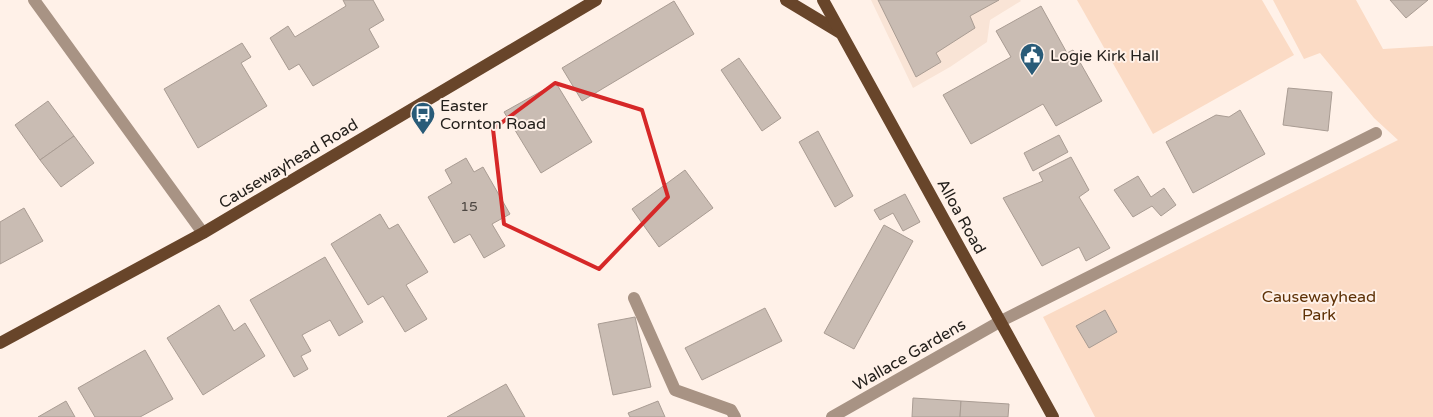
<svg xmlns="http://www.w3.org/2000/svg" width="1433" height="417" viewBox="0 0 1433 417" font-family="'Varela Round',sans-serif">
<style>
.built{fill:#f9e4d6}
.green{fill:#fbdbc5}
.building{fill:#c9bcb3;stroke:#a99c93}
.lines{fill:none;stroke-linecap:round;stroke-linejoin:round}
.street{stroke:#a89384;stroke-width:12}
.primary{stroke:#68452a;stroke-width:12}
.marked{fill:none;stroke:#d62828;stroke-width:4;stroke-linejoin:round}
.labels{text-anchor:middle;stroke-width:4;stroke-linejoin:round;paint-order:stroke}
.number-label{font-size:14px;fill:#4d4742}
.poi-label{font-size:16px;fill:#24201c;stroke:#fff1e8;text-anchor:start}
.street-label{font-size:16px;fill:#24201c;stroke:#fff1e8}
.park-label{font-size:16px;fill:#5e3106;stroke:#fff1e8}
</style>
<rect width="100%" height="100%" fill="#fff1e8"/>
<!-- built -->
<polygon class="built" points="871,0 1020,0 1021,1 990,20 987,42 950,67 913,88"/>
<!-- green -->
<g class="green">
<polygon points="1077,0 1262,0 1294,55 1153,134"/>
<polygon points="1273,0 1356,0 1383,49 1433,46 1433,417 1095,417 1043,317 1398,140 1374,118 1320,53 1304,59"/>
</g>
<!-- building -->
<g class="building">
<polygon points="343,0 373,0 384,20 369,29 379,47 313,86 299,64 289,70 270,38 288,26 295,37 346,6"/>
<polygon points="878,0 999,0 970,16 975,28 936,53 941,62 916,77"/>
<polygon points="1390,0 1428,0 1406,18"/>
<polygon points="674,1 694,34 582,101 562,68"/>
<polygon points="1041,6 1067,53 1073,50 1102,101 1056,126 1043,104 971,144 943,95 1011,57 996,31"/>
<polygon points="242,43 251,57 241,63 267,106 198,148 164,89"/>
<polygon points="739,58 781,118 762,131 721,70"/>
<polygon points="556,83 592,142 541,173 504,112"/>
<polygon points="1288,88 1332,92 1328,131 1283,125"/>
<polygon points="48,101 74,136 40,160 15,125"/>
<polygon points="1240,110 1265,154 1193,193 1166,142 1216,115 1229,117"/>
<polygon points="818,131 853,196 835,207 799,142"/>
<polygon points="1059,135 1068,152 1033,171 1024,153"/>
<polygon points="74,136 94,163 61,187 40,160"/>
<polygon points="1071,157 1089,190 1079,197 1110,248 1086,261 1079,247 1042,266 1003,198 1043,181 1039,173"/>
<polygon points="466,158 474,172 483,167 510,214 492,224 505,246 484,258 470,234 454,243 428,197 452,183 445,170"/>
<polygon points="685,170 713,208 659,247 632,209"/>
<polygon points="1138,176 1151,197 1164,188 1176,205 1161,216 1152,206 1133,217 1114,190"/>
<polygon points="905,194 920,222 903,231 893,213 880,220 874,210"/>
<polygon points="24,208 43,241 0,264 0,222"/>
<polygon points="380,214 389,229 398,224 428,272 406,285 427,319 405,332 383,296 368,305 331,244"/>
<polygon points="884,225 913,241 854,349 824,333"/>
<polygon points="325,257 363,322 339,336 330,320 302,335 311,351 301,356 308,369 294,377 250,300"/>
<polygon points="219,305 234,331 245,323 265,356 203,395 167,338"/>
<polygon points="765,308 782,341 702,380 685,348"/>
<polygon points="1105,310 1117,332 1089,348 1076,326"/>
<polygon points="635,317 651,387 613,395 598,324"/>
<polygon points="145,350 173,399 140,417 95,417 78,388"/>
<polygon points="506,384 525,417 447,417"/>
<polygon points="913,398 961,401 960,417 912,417"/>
<polygon points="66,401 75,417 38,417"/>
<polygon points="658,401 665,417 630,417 628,413"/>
<polygon points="961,401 1009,404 1008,417 960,417"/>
</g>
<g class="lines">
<!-- street -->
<g class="street">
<polyline points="34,0 203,233"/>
<polyline points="634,298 675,390 731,410 735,417"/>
<polyline points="832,417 1001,321 1376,133"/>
</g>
<!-- primary -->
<g class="primary">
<polyline points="786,0 839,32"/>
<polyline points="823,0 1053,417"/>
<polyline points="0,343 203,233 596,0"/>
</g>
</g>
<!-- marked area -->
<path class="marked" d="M555 83 642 110 668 197 599 269 504 224 493 129Z"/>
<!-- icons -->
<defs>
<symbol id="civic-pin" viewBox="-11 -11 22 30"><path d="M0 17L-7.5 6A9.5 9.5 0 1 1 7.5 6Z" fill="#295b78" stroke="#fff1e8"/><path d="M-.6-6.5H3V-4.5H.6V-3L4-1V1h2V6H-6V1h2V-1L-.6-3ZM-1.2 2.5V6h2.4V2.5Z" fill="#fff"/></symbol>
<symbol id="bus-pin" viewBox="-11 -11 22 30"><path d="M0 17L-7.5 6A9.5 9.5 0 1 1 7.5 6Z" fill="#295b78" stroke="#fff1e8"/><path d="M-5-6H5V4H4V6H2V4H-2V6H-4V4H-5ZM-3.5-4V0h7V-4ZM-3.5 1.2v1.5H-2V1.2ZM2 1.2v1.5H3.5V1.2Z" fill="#fff"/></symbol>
</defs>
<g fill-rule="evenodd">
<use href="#civic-pin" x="1018" y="41" width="28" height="38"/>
<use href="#bus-pin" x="409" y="100" width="28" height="38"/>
</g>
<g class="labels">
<!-- number labels -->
<g class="number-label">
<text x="469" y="211">15</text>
</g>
<!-- poi labels -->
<g class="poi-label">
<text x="1050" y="61">Logie Kirk Hall</text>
<text x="440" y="111">Easter<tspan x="440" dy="18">Cornton Road</tspan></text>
</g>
<!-- street labels -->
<g class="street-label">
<text transform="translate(288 163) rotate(-31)" y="6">Causewayhead Road</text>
<text transform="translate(962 216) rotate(61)" y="6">Alloa Road</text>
<text transform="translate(909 354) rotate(-30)" y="6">Wallace Gardens</text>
</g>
<!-- park labels -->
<g class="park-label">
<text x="1319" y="302">Causewayhead<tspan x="1319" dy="18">Park</tspan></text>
</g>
</g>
</svg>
